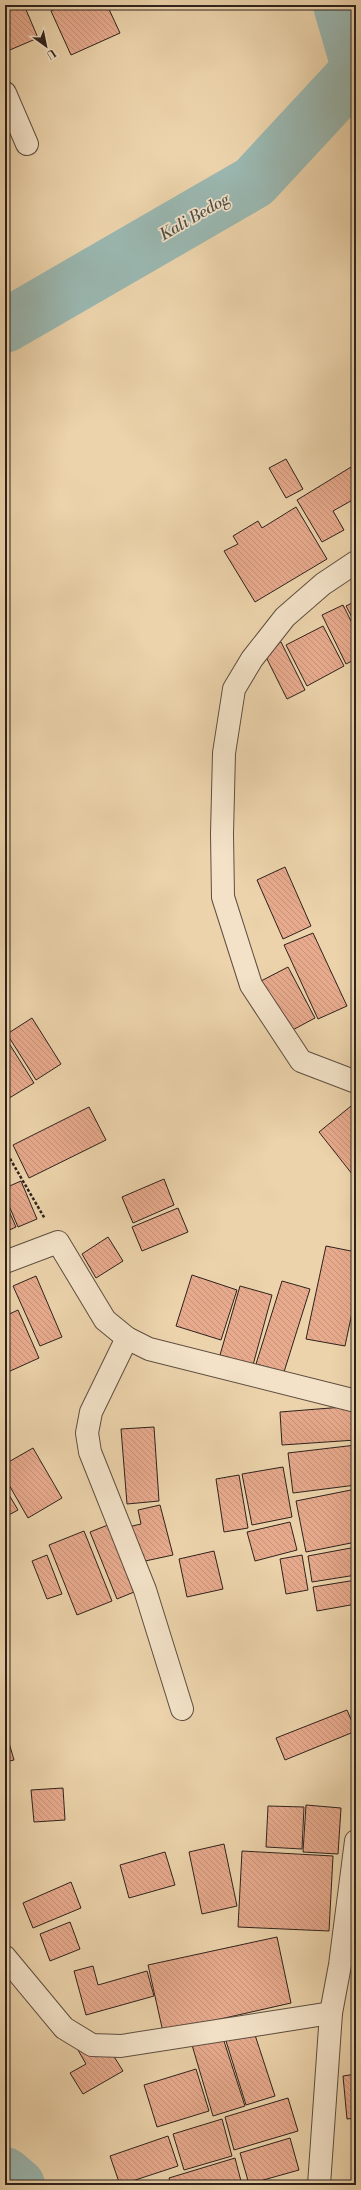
<svg xmlns="http://www.w3.org/2000/svg" width="361" height="2190" viewBox="0 0 361 2190" font-family="'Libre Bodoni',serif">
<style>
.lines{fill:none;stroke-linecap:round;stroke-linejoin:round}
.river{stroke:#9ab7b0;stroke-width:54}
.building{fill:url(#building-back-hatch);stroke:#2e221c}
.minor-casing{stroke:#5e4e40;stroke-width:24}
.path{stroke:#2e221c;stroke-width:2.5;stroke-dasharray:3 2;stroke-linecap:butt}
.minor{stroke:#f3e2c8;stroke-width:22}
.labels{text-anchor:middle;stroke-width:3.5;stroke-linejoin:round;paint-order:stroke}
.water-label{font-size:16px;font-style:italic;fill:#4e4f48;stroke:#f3e2c8}
</style>
<defs>
<pattern id="building-back-hatch" width="6" height="6" patternUnits="userSpaceOnUse"><rect width="6" height="6" fill="#e7aa8d"/><path d="M-1 5l2 2M0 0l6 6M5-1l2 2" fill="none" stroke="#c69279"/></pattern>
</defs>
<rect width="100%" height="100%" fill="#ecd3ab"/>
<filter id="stains"><feTurbulence type="fractalNoise" baseFrequency=".005" numOctaves="4"/><feColorMatrix values="0 0 0 0 .2 0 0 0 0 .09 0 0 0 0 .02 0 0 0 .5 -.17"/></filter>
<radialGradient id="worn" r=".72"><stop offset=".6" stop-color="#630" stop-opacity="0"/><stop offset="1" stop-color="#630" stop-opacity=".3"/></radialGradient>
<g class="lines">
<!-- river -->
<g class="river">
<polyline points="340,5 356,60"/>
<polyline points="5,326 254,182 356,72"/>
<polyline points="5,2174 18,2185"/>
</g>
</g>
<!-- building -->
<g class="building">
<polygon points="5,5 24,5 38,38 5,52"/>
<polygon points="63,5 107,5 120,33 71,55 51,11"/>
<polygon points="286,459 303,489 286,498 269,468"/>
<polygon points="356,464 356,498 333,511 344,530 322,542 297,500"/>
<polygon points="296,507 327,559 255,602 224,551 238,544 233,536 258,521 262,528"/>
<polygon points="356,601 356,625 346,606"/>
<polygon points="343,605 356,631 356,659 346,664 322,615"/>
<polygon points="323,626 344,666 307,686 286,645"/>
<polygon points="281,642 305,690 287,699 263,651"/>
<polygon points="285,867 311,926 283,939 257,880"/>
<polygon points="313,933 347,1006 318,1019 284,945"/>
<polygon points="288,967 315,1018 287,1033 261,981"/>
<polygon points="32,1018 61,1064 36,1080 7,1034"/>
<polygon points="5,1037 34,1083 6,1100 5,1100"/>
<polygon points="356,1102 356,1179 319,1132"/>
<polygon points="89,1107 106,1140 29,1178 13,1145"/>
<polygon points="164,1179 174,1205 133,1223 122,1197"/>
<polygon points="21,1181 37,1219 18,1227 5,1196 5,1188"/>
<polygon points="5,1202 16,1227 5,1232"/>
<polygon points="178,1208 188,1232 142,1251 132,1227"/>
<polygon points="108,1237 123,1261 96,1278 82,1254"/>
<polygon points="326,1246 356,1252 356,1294 345,1346 306,1339"/>
<polygon points="192,1275 237,1290 221,1340 176,1326"/>
<polygon points="36,1276 62,1337 40,1346 13,1286"/>
<polygon points="282,1281 310,1289 284,1372 256,1364"/>
<polygon points="240,1286 272,1295 253,1365 220,1355"/>
<polygon points="18,1310 39,1358 8,1372 5,1366 5,1316"/>
<polygon points="356,1406 356,1440 282,1445 280,1412"/>
<polygon points="154,1427 159,1501 127,1504 121,1429"/>
<polygon points="356,1445 356,1485 293,1493 288,1453"/>
<polygon points="33,1448 62,1498 28,1518 5,1478 5,1464"/>
<polygon points="283,1467 292,1517 252,1525 242,1474"/>
<polygon points="239,1475 248,1528 224,1532 216,1479"/>
<polygon points="5,1488 18,1510 5,1517"/>
<polygon points="356,1489 356,1542 306,1552 296,1501"/>
<polygon points="160,1505 173,1555 136,1563 128,1527 141,1524 138,1510"/>
<polygon points="290,1522 297,1550 255,1561 247,1532"/>
<polygon points="113,1523 139,1590 117,1599 90,1532"/>
<polygon points="84,1531 112,1601 77,1615 49,1545"/>
<polygon points="356,1547 356,1575 312,1582 308,1556"/>
<polygon points="214,1551 223,1589 187,1597 179,1559"/>
<polygon points="47,1555 62,1594 47,1599 32,1561"/>
<polygon points="302,1555 308,1590 286,1594 280,1559"/>
<polygon points="356,1580 356,1604 317,1611 313,1587"/>
<polygon points="347,1710 356,1731 285,1760 276,1738"/>
<polygon points="5,1729 14,1760 5,1762"/>
<polygon points="63,1788 65,1820 34,1822 31,1790"/>
<polygon points="306,1805 341,1808 338,1854 303,1852"/>
<polygon points="268,1806 304,1807 302,1849 266,1847"/>
<polygon points="224,1844 237,1906 202,1914 189,1852"/>
<polygon points="242,1851 333,1856 329,1931 238,1927"/>
<polygon points="165,1852 175,1885 129,1898 120,1865"/>
<polygon points="71,1882 81,1908 33,1928 23,1903"/>
<polygon points="70,1922 80,1949 50,1961 40,1934"/>
<polygon points="277,1937 291,2003 163,2032 148,1965"/>
<polygon points="93,1966 98,1985 147,1971 154,1996 86,2015 74,1971"/>
<polygon points="254,2032 275,2096 246,2105 226,2041"/>
<polygon points="222,2035 245,2106 213,2116 192,2045"/>
<polygon points="89,2044 97,2057 110,2050 123,2071 83,2094 70,2073 86,2064 78,2050"/>
<polygon points="196,2069 209,2111 157,2127 144,2085"/>
<polygon points="356,2074 356,2118 347,2119 343,2076"/>
<polygon points="288,2098 298,2131 234,2150 225,2117"/>
<polygon points="222,2119 232,2156 184,2170 173,2134"/>
<polygon points="168,2136 178,2166 120,2185 110,2156"/>
<polygon points="290,2138 299,2170 249,2184 240,2153"/>
<polygon points="235,2158 242,2185 171,2185 169,2178"/>
</g>
<g class="lines">
<defs>
<g id="minor">
<polyline points="5,93 27,144"/>
<polyline points="356,562 323,584 285,617 252,659 234,689 224,753 222,834 223,897 251,985 301,1061 356,1082"/>
<polyline points="5,1262 58,1242 105,1320 127,1338 149,1349 356,1401"/>
<polyline points="127,1338 91,1412 87,1433 90,1452 145,1590 182,1709"/>
<polyline points="5,1957 64,2028 92,2045 121,2046 331,2013"/>
<polyline points="319,2185 331,2013 340,1965 356,1841"/>
</g>
</defs>
<!-- minor casing -->
<use href="#minor" class="minor-casing"/>
<!-- path -->
<polyline class="path" points="5,1150 45,1219"/>
<!-- minor -->
<use href="#minor" class="minor"/>
</g>
<g class="labels">
<!-- water labels -->
<g class="water-label">
<text transform="translate(194 216) rotate(-30)" y="6">Kali Bedog</text>
</g>
</g>
<!-- margin -->
<rect width="361" height="2190" fill="none" stroke="#ecd3ab" stroke-width="20"/>
<rect x="6" y="6" width="349" height="2178" fill="none" stroke="#2e221c" stroke-width="2"/>
<rect x="10" y="10" width="341" height="2170" fill="none" stroke="#2e221c"/>
<!-- north arrow -->
<g transform="translate(46 46) rotate(147)" stroke="#f3e2c8" stroke-width="3" paint-order="stroke">
<path d="M0-3L7 15L0 10L-7 15Z" fill="#2e221c"/>
<text y="-6" font-size="11" font-weight="bold" text-anchor="middle" fill="#2e221c">U</text>
</g>
<rect width="100%" height="100%" filter="url(#stains)"/>
<rect width="100%" height="100%" fill="url(#worn)"/>
</svg>
